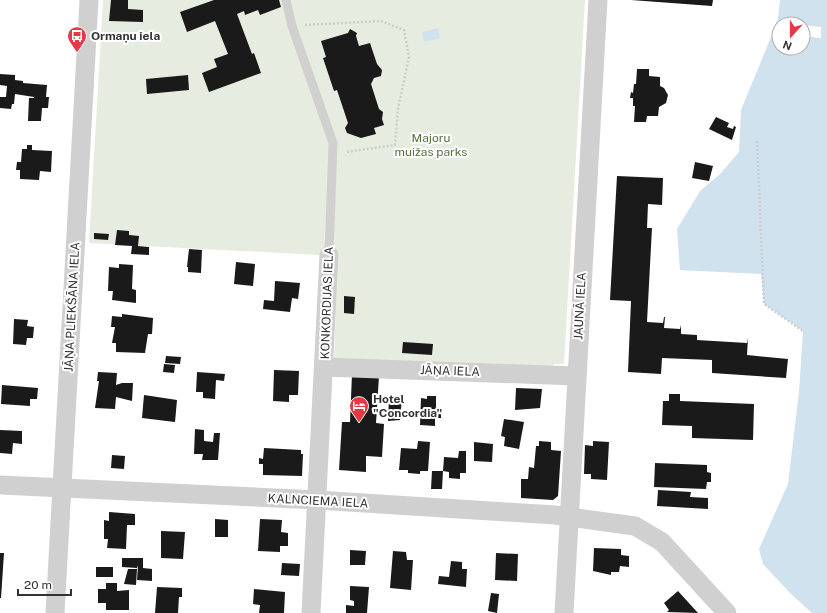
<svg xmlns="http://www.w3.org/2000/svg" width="827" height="613" viewBox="0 0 827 613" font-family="'Public Sans',sans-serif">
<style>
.green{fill:#e6ecdf}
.water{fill:#cfe2ee;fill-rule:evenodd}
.pier{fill:#fff}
.building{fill:#1a1a1a}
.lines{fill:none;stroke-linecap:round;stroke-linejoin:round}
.path{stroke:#cdcdcd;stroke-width:2.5;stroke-dasharray:2 2;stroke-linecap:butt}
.lane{stroke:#d0d0d0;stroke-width:9}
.street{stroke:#d0d0d0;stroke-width:19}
.labels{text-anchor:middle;stroke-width:4;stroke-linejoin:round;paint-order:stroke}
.poi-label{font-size:12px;font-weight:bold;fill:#333;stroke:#fff;text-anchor:start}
.park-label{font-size:12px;fill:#56703f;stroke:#fff}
.street-label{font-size:12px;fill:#333;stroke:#fff}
</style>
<rect width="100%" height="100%" fill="#fff"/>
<!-- green -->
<polygon class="green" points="103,0 585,0 564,364 555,364 548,368 334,358 338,256 89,243"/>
<!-- water -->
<g class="water">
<path d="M780 0H827V613H812L790 593 763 564 759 549 788 484 799 392 803 331 764 304 761 274 680 270 677 229 700 191 720 174 739 152 741 110 773 32 778 18ZM779 24H803V48H779Z"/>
<polygon points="438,28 440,38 424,42 422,32"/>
</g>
<!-- pier -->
<polygon class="pier" points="803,25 821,27 821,38 803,36"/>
<!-- building -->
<g class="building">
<polygon points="111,0 128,0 128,9 143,10 143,22 109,21"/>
<polygon points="214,0 279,0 281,7 260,15 258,10 245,15 244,11 237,14 252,54 254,53 261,73 209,92 202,73 217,67 214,59 228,54 215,21 187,32 180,12"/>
<polygon points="631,0 713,0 712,6"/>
<polygon points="350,29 357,33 356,36 359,46 370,43 377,64 382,70 381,76 374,78 371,84 379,109 383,112 382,119 384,125 374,128 376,134 361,138 347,133 345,128 348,123 337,90 334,91 323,58 326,57 321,41 348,33"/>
<polygon points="637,69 649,69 649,76 660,77 660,86 664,88 668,95 666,103 659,107 658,116 647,116 646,122 634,122 635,106 633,106 633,98 630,98 631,92 633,93 634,84 636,84"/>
<polygon points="0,74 15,75 15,80 23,81 23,83 47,85 46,97 49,97 48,108 42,108 41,121 28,121 29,98 34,98 34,97 15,94 14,104 12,104 11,109 0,108 0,97 6,97 7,86 0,85"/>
<polygon points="188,75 189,90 147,94 146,79"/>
<polygon points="716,117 729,123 727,127 733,129 734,126 736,127 732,140 709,129"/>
<polygon points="27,145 32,145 32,150 52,151 51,172 40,171 39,180 20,179 20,170 16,170 17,162 21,162 22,149 27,149"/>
<polygon points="695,162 713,166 709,181 692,178"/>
<polygon points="617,176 663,178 662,205 648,204 647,228 652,228 647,322 663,323 664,317 665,317 664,328 680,329 681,325 681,334 697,335 697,340 747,343 748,338 747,355 788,359 786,378 712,373 712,360 662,358 661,374 628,372 631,301 610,300"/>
<polygon points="117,230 129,231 129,235 139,236 138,246 149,247 149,255 131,254 132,246 115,245"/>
<polygon points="94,233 109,234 108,240 94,239"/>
<polygon points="189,249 202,250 201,273 188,272 188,267 187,267"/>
<polygon points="236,262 255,264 253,286 234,284"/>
<polygon points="119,264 133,265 132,289 136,290 136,303 112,300 113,291 108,291 109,267 119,268"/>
<polygon points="275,281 300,283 298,299 292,298 290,312 263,309 264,300 274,301"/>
<polygon points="344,296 355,297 354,314 344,313"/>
<polygon points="122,314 153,318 152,334 148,334 145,353 116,352 116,343 112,343 115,327 111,327 112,316 122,317"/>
<polygon points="14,319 28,320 27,326 34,327 33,338 27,338 26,345 13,344"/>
<polygon points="403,342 433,344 432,355 402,353"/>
<polygon points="166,356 181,357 180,364 165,363"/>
<polygon points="164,364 175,365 174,373 163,372"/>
<polygon points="274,370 299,371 298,395 289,395 289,402 273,401"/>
<polygon points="98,372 117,373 116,385 122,383 133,383 132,401 116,397 115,409 95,408 99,381 97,381"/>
<polygon points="197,372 225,374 224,381 216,380 215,399 203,398 203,392 196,392"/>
<polygon points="352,374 379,376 376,423 384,424 382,457 366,456 366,472 339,470 342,422 350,422"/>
<polygon points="2,385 38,388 37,399 30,399 30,406 1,404"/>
<polygon points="516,388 542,389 540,408 515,410"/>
<polygon points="669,394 680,394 680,401 754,404 753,440 692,438 692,426 662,425 663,401 669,401"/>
<polygon points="144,395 177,400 175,422 142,418"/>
<polygon points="427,396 436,396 436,407 441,407 441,418 435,418 435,426 420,425 421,398 427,399"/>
<polygon points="389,397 402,398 400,420 388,421"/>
<polygon points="504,419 524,422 519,449 504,446 505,437 501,436"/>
<polygon points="195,429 204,430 204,441 213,442 214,433 220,433 218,460 202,460 203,454 194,454"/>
<polygon points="0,430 22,431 22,444 13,443 12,454 0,453"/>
<polygon points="418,441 430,442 428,471 420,471 420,474 408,473 408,470 399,470 401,448 417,449"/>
<polygon points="539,441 551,442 551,450 561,451 558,496 553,500 521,498 521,479 528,479 529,467 534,468 536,446 539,446"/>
<polygon points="593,441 609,442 607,480 591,479 591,474 584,474 585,445 593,446"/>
<polygon points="474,442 493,444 492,462 474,461"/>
<polygon points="264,448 301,450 301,454 303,454 302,476 263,475 263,464 259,464 259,458 263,459"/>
<polygon points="459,451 466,451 466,473 460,473 460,479 449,478 449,472 443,471 444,457 458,458"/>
<polygon points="112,455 125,456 124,469 111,468"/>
<polygon points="655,463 707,465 707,472 711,473 711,482 707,482 706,489 654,487"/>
<polygon points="432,471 443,471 442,489 431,489"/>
<polygon points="658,490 691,492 690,497 708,498 708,509 657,506"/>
<polygon points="109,512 135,514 135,525 127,525 126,549 107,548 108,539 104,539 104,520 109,521"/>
<polygon points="215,519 228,520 228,537 215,537"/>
<polygon points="260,519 282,520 281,532 288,533 288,546 280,546 280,552 258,551"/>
<polygon points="161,531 185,532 183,559 161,558"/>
<polygon points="594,548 621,549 621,555 629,556 629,567 620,566 619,572 611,572 611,575 593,571"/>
<polygon points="350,550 366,551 365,565 350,565"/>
<polygon points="393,551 406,552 407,560 413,560 411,590 390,588"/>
<polygon points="0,553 4,553 1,598 0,598"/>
<polygon points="496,553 518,554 517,581 495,580"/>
<polygon points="122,558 143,558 143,568 152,569 152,581 137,580 138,565 137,568 122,567"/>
<polygon points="451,561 462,562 462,569 467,569 466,587 438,584 439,576 449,577"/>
<polygon points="282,563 300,564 299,576 281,575"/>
<rect x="96" y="567" width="17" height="10"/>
<polygon points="128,569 137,569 136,585 124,584"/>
<polygon points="106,583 117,583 117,591 129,590 129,610 106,610 106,603 98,603 98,589 106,589"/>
<polygon points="350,586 369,587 367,613 346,613 346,605 354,606 354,601 350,600"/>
<polygon points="157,587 182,588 182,597 179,597 178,613 155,613"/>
<polygon points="254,589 285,592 284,613 259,613 260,605 253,604"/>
<polygon points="678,591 698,613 667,612 669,610 664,603"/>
<polygon points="491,593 499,594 497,613 488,611"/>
</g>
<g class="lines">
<!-- path -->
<g class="path">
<polyline points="305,25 381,21 404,30 409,57 398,109 395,145 346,152"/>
<polyline points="757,141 764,304 803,331"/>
</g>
<!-- lane -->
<polyline class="lane" points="286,0 292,26 333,143 329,255"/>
<!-- street -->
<g class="street">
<polyline points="325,367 576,376"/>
<polyline points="0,485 317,500 555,515 635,526 662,542 727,613"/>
<polyline points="55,613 89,0"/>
<polyline points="311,613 329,255"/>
<polyline points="564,613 598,0"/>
</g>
</g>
<!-- icons -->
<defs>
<symbol id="bus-pin" viewBox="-11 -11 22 30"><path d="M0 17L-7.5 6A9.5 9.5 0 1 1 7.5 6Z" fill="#e63946" stroke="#fff"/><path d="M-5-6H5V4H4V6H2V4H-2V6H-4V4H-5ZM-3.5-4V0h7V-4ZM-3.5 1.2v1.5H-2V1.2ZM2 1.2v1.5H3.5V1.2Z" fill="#fff"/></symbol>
<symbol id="hotel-pin" viewBox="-11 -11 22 30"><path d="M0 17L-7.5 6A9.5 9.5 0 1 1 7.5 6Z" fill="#e63946" stroke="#fff"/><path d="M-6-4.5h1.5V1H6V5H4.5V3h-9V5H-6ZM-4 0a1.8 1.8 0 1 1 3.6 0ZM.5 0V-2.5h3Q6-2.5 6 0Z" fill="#fff"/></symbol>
</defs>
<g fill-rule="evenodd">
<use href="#bus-pin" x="66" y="25" width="22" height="30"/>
<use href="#hotel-pin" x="348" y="395" width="22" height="30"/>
</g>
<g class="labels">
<!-- poi labels -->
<g class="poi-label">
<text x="91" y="40">Ormaņu iela</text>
<text x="373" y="403">Hotel<tspan x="373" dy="14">"Concordia"</tspan></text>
</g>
<!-- park labels -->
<g class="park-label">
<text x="431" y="142">Majoru<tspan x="431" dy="14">muižas parks</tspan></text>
</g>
<!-- street labels -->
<g class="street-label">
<text transform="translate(327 303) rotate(-88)" y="4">KONKORDIJAS IELA</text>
<text transform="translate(580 306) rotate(-87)" y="4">JAUNĀ IELA</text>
<text transform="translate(72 307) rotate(-87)" y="4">JĀŅA PLIEKŠĀNA IELA</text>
<text transform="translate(450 371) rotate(2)" y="4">JĀŅA IELA</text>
<text transform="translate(318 501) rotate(3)" y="4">KALNCIEMA IELA</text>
</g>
</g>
<!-- north arrow -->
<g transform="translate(791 36) rotate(201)"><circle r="19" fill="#ffffff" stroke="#adadad"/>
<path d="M0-3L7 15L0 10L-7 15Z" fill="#e63946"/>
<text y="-6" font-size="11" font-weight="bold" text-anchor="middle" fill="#333333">N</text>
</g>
<!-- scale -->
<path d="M18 589v6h53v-6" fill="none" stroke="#333333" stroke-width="2"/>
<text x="24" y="589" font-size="12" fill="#333333" stroke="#ffffff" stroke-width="3" paint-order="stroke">20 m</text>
</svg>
